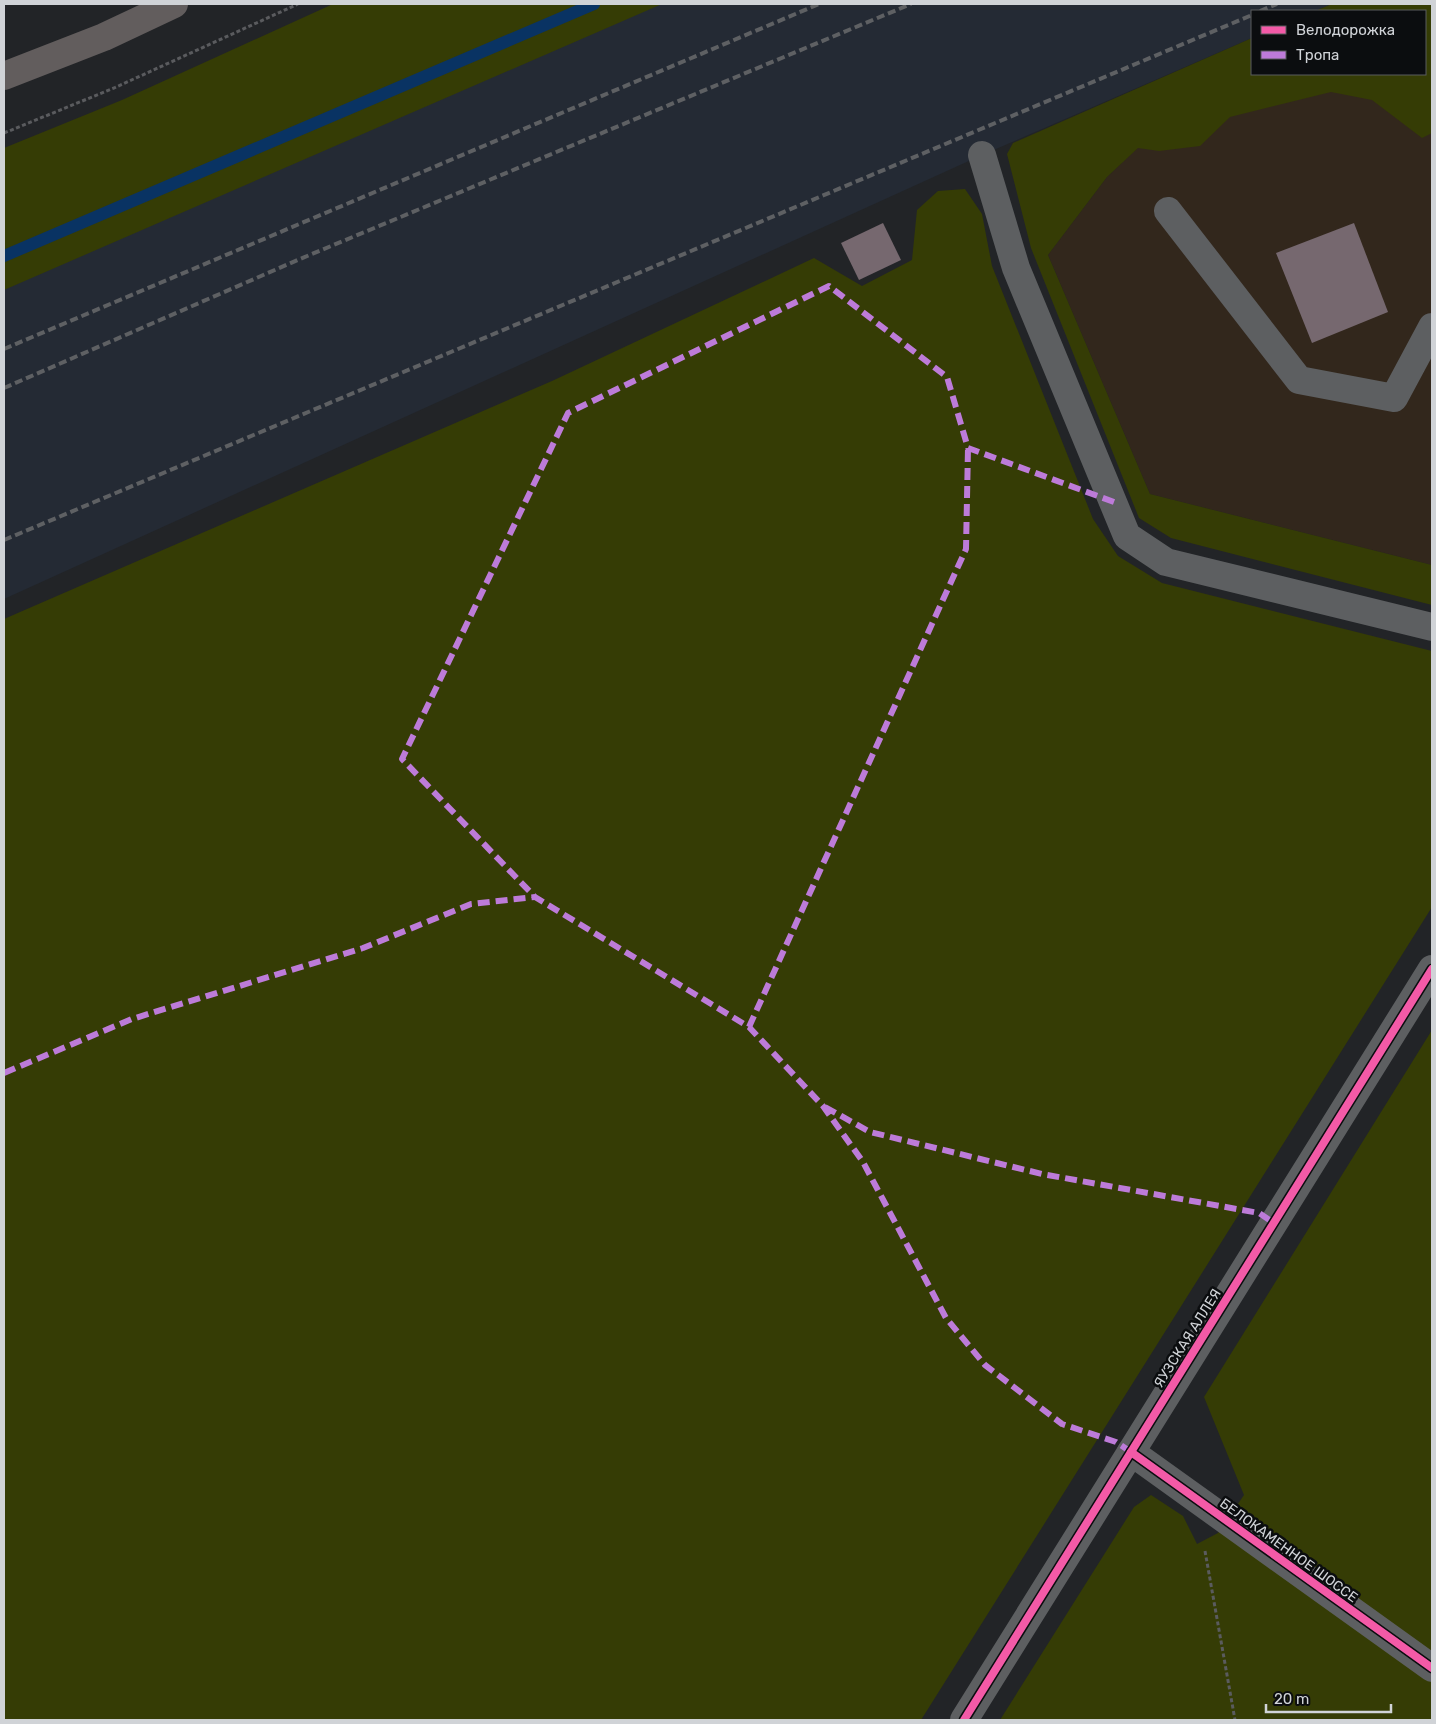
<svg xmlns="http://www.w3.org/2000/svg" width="1436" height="1724" viewBox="0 0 1436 1724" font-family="Rubik,sans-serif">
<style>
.industrial{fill:#32271c}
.built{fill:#242a34}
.green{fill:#353c05}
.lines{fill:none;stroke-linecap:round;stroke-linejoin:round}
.stream{stroke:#093363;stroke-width:12}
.building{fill:#76686f}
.path{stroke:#5a5b5e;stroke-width:3;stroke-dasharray:4 2.5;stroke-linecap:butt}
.minor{stroke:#5d5f61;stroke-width:28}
.major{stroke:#625d5d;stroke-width:28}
.rail{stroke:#5e6063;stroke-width:4;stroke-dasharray:8 4;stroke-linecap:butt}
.quiet{stroke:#bd7bd9;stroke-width:6;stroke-dasharray:12 6;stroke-linecap:butt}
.cycleway-casing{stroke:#0b0d0f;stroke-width:11}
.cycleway{stroke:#f35aa7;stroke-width:8}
.labels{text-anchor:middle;stroke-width:5;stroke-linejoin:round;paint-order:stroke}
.street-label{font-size:14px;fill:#d0d3d7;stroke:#0b0d0f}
</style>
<rect width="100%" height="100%" fill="#222427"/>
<!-- industrial -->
<polygon class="industrial" points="1332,4 1432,4 1432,565 1150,494 1048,255 1107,177 1252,38 1252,74 1425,74 1425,11 1315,11"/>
<!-- built -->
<polygon class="built" points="545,4 1332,4 1315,11 1252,11 1252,38 982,155 4,599 4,238"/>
<!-- green -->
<g class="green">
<polygon points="333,4 662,4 4,290 4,148 122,100"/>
<polygon points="1332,4 1432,4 1432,133 1422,138 1372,100 1331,92 1230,117 1200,146 1159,151 1138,148 1107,177 1048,255 1150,494 1432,565 1432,605 1171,538 1139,518 1031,248 1007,154 1013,143 1252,38 1252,74 1425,74 1425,11 1315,11"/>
<polygon points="965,189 982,214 992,266 1093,519 1118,556 1162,583 1432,651 1432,907 921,1720 4,1720 4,619 552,381 814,258 862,286 912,260 917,210 938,191"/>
<polygon points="1432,1030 1432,1720 1000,1720 1134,1507 1151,1495 1183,1516 1197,1544 1218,1533 1244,1495 1204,1397"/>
</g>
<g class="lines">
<!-- stream -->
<polyline class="stream" points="4,256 594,4"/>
</g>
<!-- building -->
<g class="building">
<polygon points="883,223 901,260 859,280 841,243"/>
<polygon points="1354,223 1388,312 1312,343 1276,253"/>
</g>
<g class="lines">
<!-- path -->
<g class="path">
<polyline points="4,133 114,88 298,4"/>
<polyline points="1205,1551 1235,1720"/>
</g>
<!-- minor -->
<g class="minor">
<polyline points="982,155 1016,268 1127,536 1166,562 1432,627"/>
<polyline points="1168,211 1299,380 1394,398 1432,327"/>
<polyline points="1131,1452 1432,1668"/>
<polyline points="964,1720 1432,969"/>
</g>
<!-- major -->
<polyline class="major" points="4,76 104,37 174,4"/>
<!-- rail -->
<g class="rail">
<polyline points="1260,11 1277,4"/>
<polyline points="4,349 819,4"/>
<polyline points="4,388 300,259 911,4"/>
<polyline points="4,540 1252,15"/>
</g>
<!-- quiet -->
<g class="quiet">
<polyline points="1114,502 968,448 947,377 829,286 568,413 402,759 535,897 749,1027 823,1106 863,1162 946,1318 985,1365 1062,1424 1116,1442 1131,1452"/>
<polyline points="749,1027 966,549 968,448"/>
<polyline points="4,1073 132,1019 363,948 471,904 535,897"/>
<polyline points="825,1107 870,1132 1042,1174 1259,1213 1274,1223"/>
</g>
<defs>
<g id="cycleway">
<polyline points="1131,1452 1432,1668"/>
<polyline points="964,1720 1432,969"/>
</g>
</defs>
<!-- cycleway casing -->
<use href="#cycleway" class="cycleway-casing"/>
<!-- cycleway -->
<use href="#cycleway" class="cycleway"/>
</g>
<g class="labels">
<!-- street labels -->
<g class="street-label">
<text transform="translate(1187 1338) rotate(-58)" y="5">ЯУЗСКАЯ АЛЛЕЯ</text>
<text transform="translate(1289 1550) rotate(36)" y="5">БЕЛОКАМЕННОЕ ШОССЕ</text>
</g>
</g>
<!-- border -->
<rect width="1436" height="1724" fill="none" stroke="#d0d3d7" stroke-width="10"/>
<!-- legend -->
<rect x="1251" y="10" width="175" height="65" fill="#0b0d0f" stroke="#5a5c5f"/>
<rect x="1261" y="26" width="25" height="8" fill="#f35aa7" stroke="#5a5c5f"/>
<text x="1296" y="35" font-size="15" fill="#d0d3d7">Велодорожка</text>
<rect x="1261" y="51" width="25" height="8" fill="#bd7bd9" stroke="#5a5c5f"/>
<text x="1296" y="60" font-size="15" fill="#d0d3d7">Тропа</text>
<!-- scale -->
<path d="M1266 1704v8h125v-8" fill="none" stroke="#d0d3d7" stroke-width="2.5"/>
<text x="1274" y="1704" font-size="15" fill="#d0d3d7" stroke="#0b0d0f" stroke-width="4" paint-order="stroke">20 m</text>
</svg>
